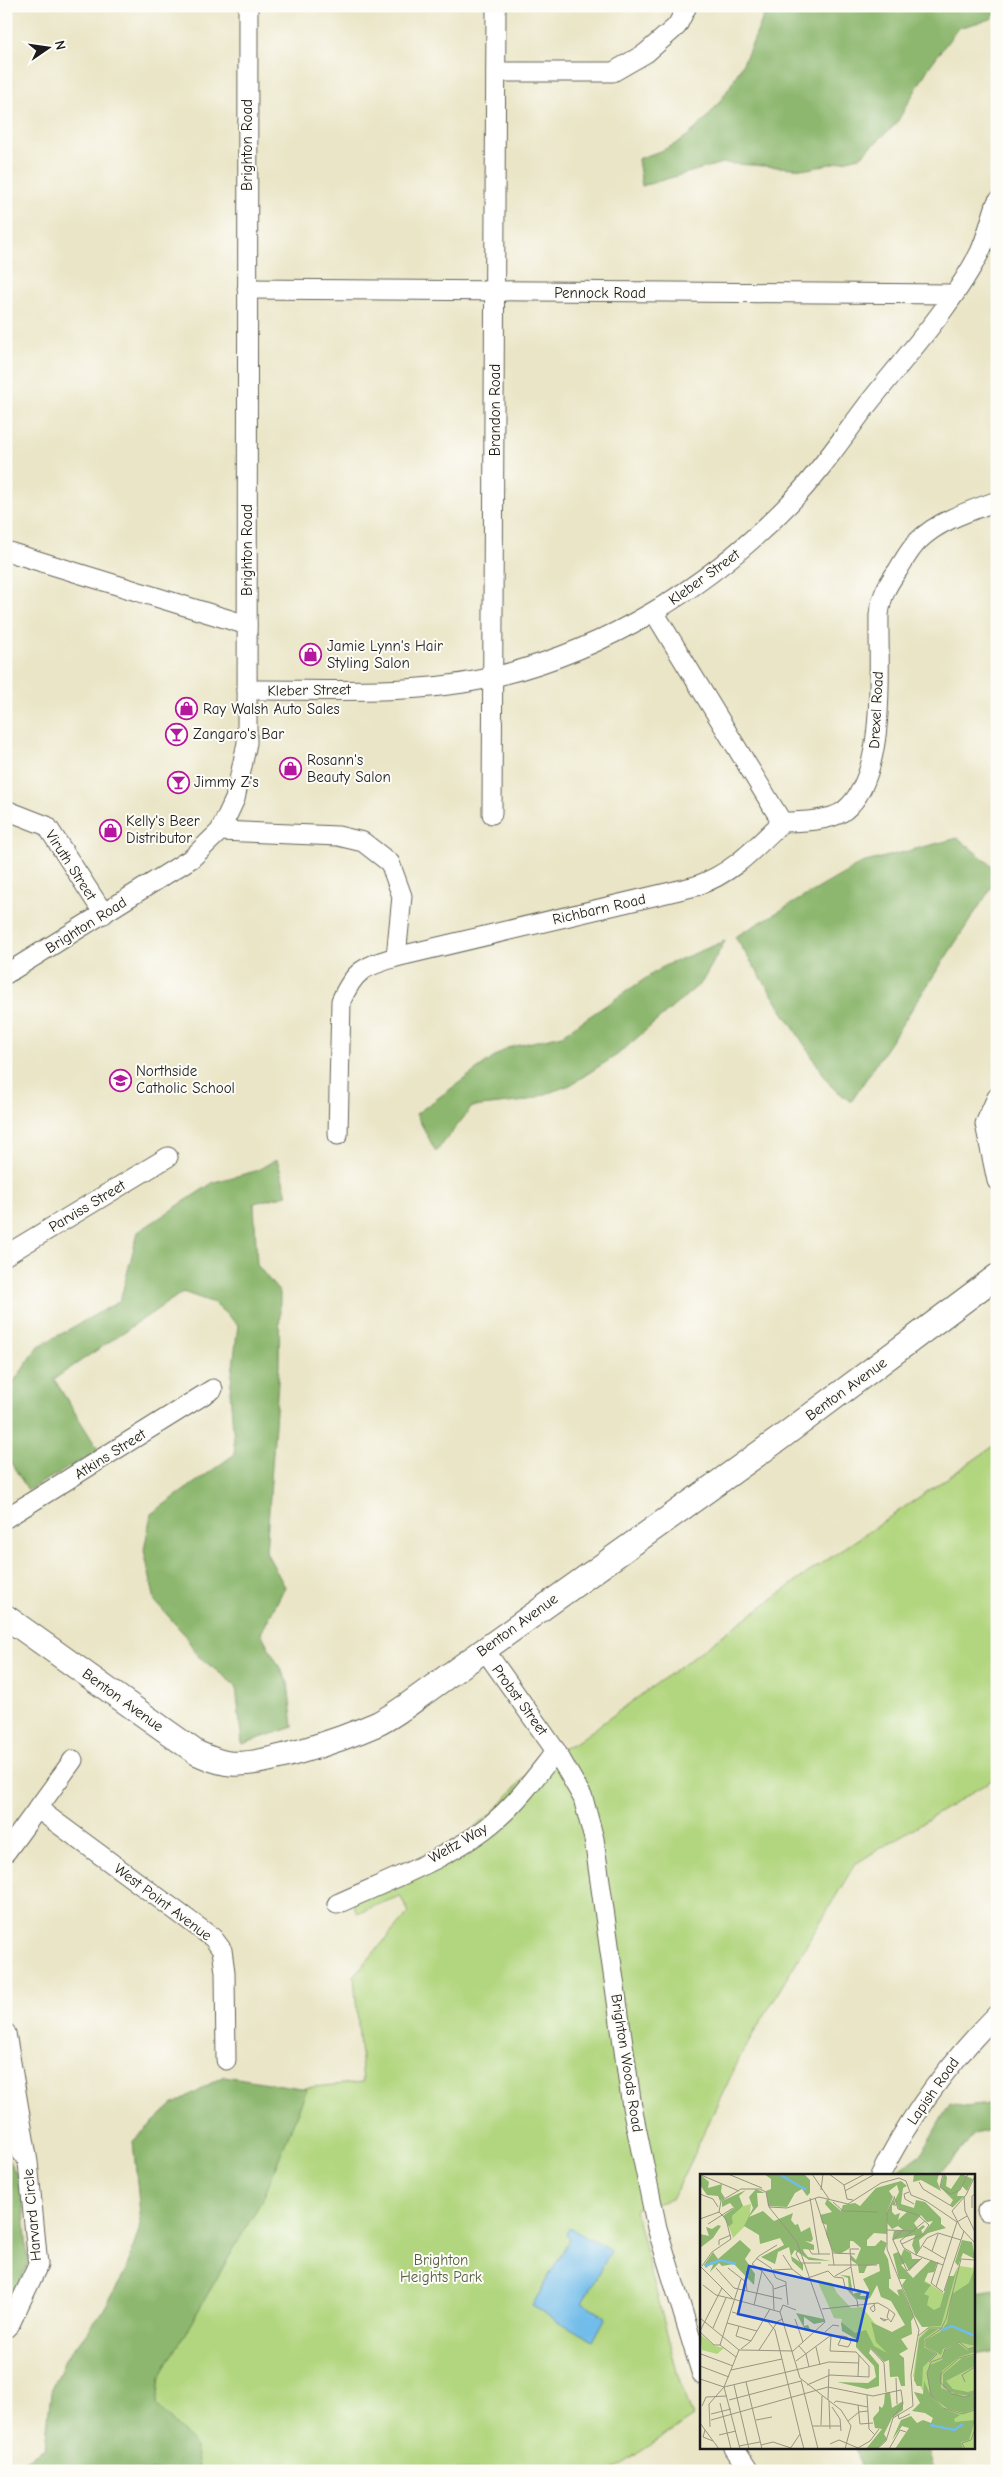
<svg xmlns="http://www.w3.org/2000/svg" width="1003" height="2477" viewBox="0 0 1003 2477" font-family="'Comic Neue',sans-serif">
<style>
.green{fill:#b2d67f;stroke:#67794e}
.forest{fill:#8db76e;stroke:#546a45}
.water{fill:#71bcea;stroke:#466c83}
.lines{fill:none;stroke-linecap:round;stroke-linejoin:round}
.minor-casing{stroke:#646258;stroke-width:21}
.major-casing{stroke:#646258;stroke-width:26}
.minor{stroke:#fff;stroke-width:19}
.major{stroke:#fff;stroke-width:24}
.labels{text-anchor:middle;stroke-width:4;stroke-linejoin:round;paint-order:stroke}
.street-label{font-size:15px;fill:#1c1c1c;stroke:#fdfcf7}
.poi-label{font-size:15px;fill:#1c1c1c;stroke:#fdfcf7;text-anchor:start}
.park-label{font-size:15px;fill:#505d3f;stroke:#fdfcf7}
.inset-river{fill:none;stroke:#71bcea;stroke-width:2.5}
.inset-road{fill:none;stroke:#989582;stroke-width:1}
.view{fill:#1d4ed8;fill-opacity:0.15;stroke:#1d4ed8;stroke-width:2.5}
.inset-edge{fill:none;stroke:#1c1c1c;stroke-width:2.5}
</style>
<rect width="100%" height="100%" fill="#fdfcf7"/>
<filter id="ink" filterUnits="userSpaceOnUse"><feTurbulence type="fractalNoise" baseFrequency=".02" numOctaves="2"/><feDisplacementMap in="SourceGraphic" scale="10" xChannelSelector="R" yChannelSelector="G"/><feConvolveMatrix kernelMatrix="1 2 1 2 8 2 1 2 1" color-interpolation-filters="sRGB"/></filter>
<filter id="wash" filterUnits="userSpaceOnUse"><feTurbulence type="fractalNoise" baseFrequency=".0096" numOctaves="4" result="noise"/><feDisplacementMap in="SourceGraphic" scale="20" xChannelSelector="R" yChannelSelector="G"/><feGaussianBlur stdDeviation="1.12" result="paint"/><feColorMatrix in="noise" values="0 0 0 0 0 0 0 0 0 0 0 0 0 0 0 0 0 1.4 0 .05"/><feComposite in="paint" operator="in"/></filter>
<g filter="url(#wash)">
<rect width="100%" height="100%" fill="#eae5c6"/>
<!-- green -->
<polygon class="green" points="997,1444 997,1777 855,1864 743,2051 672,2199 635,2210 678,2376 693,2417 611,2471 65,2471 255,2093 363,2082 354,1976 409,1912 400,1896 357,1913 346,1887 394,1870 461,1838 493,1813 541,1759 578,1741 805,1575"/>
<!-- forest -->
<g class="forest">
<path d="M767 6H997V13L991 19 958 28 929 67 896 124 860 157 808 169 722 163 642 186 638 159C651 154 666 150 677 143 722 115 750 54 767 6Z"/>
<polygon points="958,838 997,870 997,879 851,1102 831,1086 735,937 862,863"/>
<polygon points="725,941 702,982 617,1055 570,1085 526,1101 472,1107 436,1152 416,1114 507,1048 562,1035 664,966"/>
<polygon points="277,1159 287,1195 254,1203 257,1265 280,1293 279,1367 266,1552 285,1587 261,1633 288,1683 293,1727 242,1744 236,1686 198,1656 184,1634 155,1601 144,1550 151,1514 235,1454 230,1391 238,1325 214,1303 183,1292 54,1379 99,1451 28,1490 6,1455 6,1385 15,1380 39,1346 120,1301 138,1232 214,1182 256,1171"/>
<polygon points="224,2076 307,2089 263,2198 160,2377 157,2405 194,2444 200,2471 6,2471 45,2448 51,2392 65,2360 101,2314 125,2273 141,2224 133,2141 172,2105"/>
<polygon points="950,2103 965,2107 997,2103 997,2128 974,2134 947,2166 934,2176 890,2176 922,2153"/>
<polygon points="6,2156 22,2184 28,2265 6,2310"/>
<polygon points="997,2290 997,2351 974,2355 974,2293"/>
<polygon points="855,2448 926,2448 934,2471 861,2471"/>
</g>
<!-- water -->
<polygon class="water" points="570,2228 611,2251 582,2303 606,2317 593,2341 532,2306 570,2238 566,2236"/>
</g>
<g filter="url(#ink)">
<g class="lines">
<defs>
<g id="minor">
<polyline points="496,72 613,72 646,53 677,26 687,6"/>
<polyline points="247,289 954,294"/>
<polyline points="6,551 247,625"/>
<path d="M654 612 782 822C798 822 833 821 845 810 888 775 878 667 879 615 881 597 887 585 898 570 904 560 910 549 918 541 939 520 970 511 997 501"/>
<path d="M247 690C328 689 414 696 493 677 607 650 709 587 790 503 819 473 843 437 868 404 905 357 953 305 980 252 987 237 991 218 997 202"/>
<polyline points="6,810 47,826 104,914"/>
<polyline points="492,814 496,6"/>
<path d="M220 831 338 836 363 842 390 863 402 896 396 957C364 967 355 969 341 1001L338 1135"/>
<path d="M396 957 696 886C733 873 754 849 782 822"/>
<polyline points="6,974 192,858 220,831 235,799 247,743 248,6"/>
<polyline points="997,1097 985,1124 997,1181"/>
<polyline points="6,1255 168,1157"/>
<polyline points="6,1518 213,1389"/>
<polyline points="484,1649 556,1751 583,1798 594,1839 632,2107 657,2228 702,2375"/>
<polyline points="38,1809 213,1938 222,1950 225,1972 226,2060"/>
<polyline points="6,1852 73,1760"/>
<path d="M337 1904C385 1882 457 1855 496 1820 519 1800 537 1775 556 1751"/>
<polyline points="6,2033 28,2162 38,2265 10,2324 6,2328"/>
<polyline points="6,2131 25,2157"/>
<path d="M880 2176C910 2114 949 2063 997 2014"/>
<polyline points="987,2211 997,2209"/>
<polyline points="734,2448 749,2471"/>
</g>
<path id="major" d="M6 1617 197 1753C206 1757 215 1761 226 1763 258 1769 345 1738 377 1724 396 1715 414 1700 431 1688L779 1439 997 1276"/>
</defs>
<!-- minor casing -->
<use href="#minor" class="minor-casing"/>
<!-- major casing -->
<use href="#major" class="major-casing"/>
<!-- minor -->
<use href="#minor" class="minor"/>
<!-- major -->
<use href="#major" class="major"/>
</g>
</g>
<!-- icons -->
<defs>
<symbol id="shop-ring" viewBox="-11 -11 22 22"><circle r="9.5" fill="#fdfcf7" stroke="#b5179e" stroke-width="1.5"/><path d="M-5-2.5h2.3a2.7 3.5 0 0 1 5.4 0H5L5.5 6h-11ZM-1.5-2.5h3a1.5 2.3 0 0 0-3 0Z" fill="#b5179e"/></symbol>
<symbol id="bar-ring" viewBox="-11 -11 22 22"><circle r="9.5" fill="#fdfcf7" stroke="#b5179e" stroke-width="1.5"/><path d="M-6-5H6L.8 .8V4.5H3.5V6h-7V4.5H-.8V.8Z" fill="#b5179e"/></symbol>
<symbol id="school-ring" viewBox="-11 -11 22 22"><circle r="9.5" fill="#fdfcf7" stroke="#b5179e" stroke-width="1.5"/><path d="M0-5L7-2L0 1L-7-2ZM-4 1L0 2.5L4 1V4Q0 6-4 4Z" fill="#b5179e"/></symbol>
</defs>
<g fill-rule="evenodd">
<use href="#shop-ring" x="298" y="642" width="25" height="25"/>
<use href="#shop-ring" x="174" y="696" width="25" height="25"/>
<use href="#bar-ring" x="164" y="722" width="25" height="25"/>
<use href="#shop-ring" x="278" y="756" width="25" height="25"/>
<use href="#bar-ring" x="166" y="770" width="25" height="25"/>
<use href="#shop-ring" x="98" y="818" width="25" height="25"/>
<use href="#school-ring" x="108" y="1068" width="25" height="25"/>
</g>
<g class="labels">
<!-- street labels -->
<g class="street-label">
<text transform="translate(247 145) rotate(-90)" y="5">Brighton Road</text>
<text x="600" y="298">Pennock Road</text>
<text transform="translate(495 410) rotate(-90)" y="5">Brandon Road</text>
<text transform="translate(247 550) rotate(-90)" y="5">Brighton Road</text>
<text transform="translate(704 577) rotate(-36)" y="5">Kleber Street</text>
<text transform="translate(309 690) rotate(-1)" y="5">Kleber Street</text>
<text transform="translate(876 710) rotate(-87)" y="5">Drexel Road</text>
<text transform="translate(71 865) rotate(57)" y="5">Viruth Street</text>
<text transform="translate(599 909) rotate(-13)" y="5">Richbarn Road</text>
<text transform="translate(86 925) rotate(-32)" y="5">Brighton Road</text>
<text transform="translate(87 1206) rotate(-31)" y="5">Parviss Street</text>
<text transform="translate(846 1389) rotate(-36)" y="5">Benton Avenue</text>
<text transform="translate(110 1454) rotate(-32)" y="5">Atkins Street</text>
<text transform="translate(517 1625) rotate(-36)" y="5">Benton Avenue</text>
<text transform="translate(123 1700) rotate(36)" y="5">Benton Avenue</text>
<text transform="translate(520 1700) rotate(54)" y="5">Probst Street</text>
<text transform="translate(458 1843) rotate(-30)" y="5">Weltz Way</text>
<text transform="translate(163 1902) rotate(37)" y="5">West Point Avenue</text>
<text transform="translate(627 2063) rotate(81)" y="5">Brighton Woods Road</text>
<text transform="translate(933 2091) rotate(-55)" y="5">Lapish Road</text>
<text transform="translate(32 2215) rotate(-95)" y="5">Harvard Circle</text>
</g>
<!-- poi labels -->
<g class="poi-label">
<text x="327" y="651">Jamie Lynn's Hair<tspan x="327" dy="17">Styling Salon</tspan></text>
<text x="203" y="714">Ray Walsh Auto Sales</text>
<text x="193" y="739">Zangaro's Bar</text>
<text x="307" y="765">Rosann's<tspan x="307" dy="17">Beauty Salon</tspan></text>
<text x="194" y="787">Jimmy Z's</text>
<text x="126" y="826">Kelly's Beer<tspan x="126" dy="17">Distributor</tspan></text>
<text x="136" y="1076">Northside<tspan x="136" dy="17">Catholic School</tspan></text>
</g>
<!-- park labels -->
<g class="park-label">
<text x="441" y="2265">Brighton<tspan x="441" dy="17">Heights Park</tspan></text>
</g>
</g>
<!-- overview -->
<g transform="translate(700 2174)">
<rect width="275" height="275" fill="#eae5c6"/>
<path d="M51 30 49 48 33 64 29 53 33 49 32 42 40 33ZM275 88V275H201L237 255 224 218 213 202 219 163 229 153H224L218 102 245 120 257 94 260 92 273 94ZM117 106 132 109 137 119 151 134 162 133 203 185 202 203H191V187L169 174V181L157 161 141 151 142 145 134 144ZM0 160 15 172 24 174 17 180 2 176Z" fill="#b2d67f"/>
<path d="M0 0 9 8 8 14 22 10 21 18 25 24 20 27 18 22 7 21 0 11ZM64 0H104L110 6V19L107 22 102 15 95 19 87 33 68 32 66 17 71 15V5ZM214 0H239L237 7 241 17 221 6 213 8ZM244 0 247 3 246 12 251 15 261 0 273 5 267 17 262 12 258 18 257 22H264L253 33 250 31 253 26 240 13ZM201 7 207 12 203 14 201 30 214 34 216 26 225 28 241 44V50L246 54 228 59 219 66 220 74 216 81 212 71 215 61 192 66 194 57 203 56 198 52 192 55 187 49V39L194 25 196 32 192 31V38L195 41 200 39 198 46 207 38 199 35 195 26 199 18 197 11 189 17 193 23 187 38V60L174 59 167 66V72H175L181 66 187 69 184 78 188 85 191 105H189V114L199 122 197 116 202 115 214 143 211 147 212 160 201 165 208 175 199 180 204 184 205 212H201L198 202 190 203 189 186 184 188 171 174 169 179 179 191V212L167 215 137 208 168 209 176 203 174 192 156 173V165L142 157 141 148 155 159 166 156 174 172 187 179 176 168 171 148 192 158 205 151 191 127 181 123 177 111 170 124 166 126 157 125 149 117 148 104 140 101 150 102 153 120 162 117 160 122H168L169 116 163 105 180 97 179 90 167 92 164 99H159L158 91 151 86V81L156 86 161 74 153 67H150V74L140 80 133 78 126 60 127 51 122 49 120 41 132 38 125 30 127 25 141 37 143 31 155 29 160 32 176 14ZM221 41 227 48 233 47 223 60 221 56 225 53 223 51 218 55 214 49ZM56 15 65 19H57L58 32 49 43 63 37 74 47 93 39 91 46 95 51 98 50 101 58 110 53 113 65 111 68 105 67 114 71V76L103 75 104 78 108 83 131 87 109 86 95 76 91 82 103 90V97L92 87 89 73 78 78 75 90 61 83 84 71 80 64 60 70 59 61 44 52 53 34 49 23ZM46 16 39 22 43 32 32 42 33 49 29 53 23 42 34 34 30 29 22 33V27ZM18 51 21 52 13 64 0 74V60L9 62 6 53 12 55ZM40 66 51 76 45 85 55 100 54 111 34 90 22 92 19 89 10 98 13 91 11 89 6 94 4 91 13 78 18 85ZM262 66 272 68 275 85 263 79 258 92 255 88ZM204 75 211 79 212 85H221L209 97 205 89 201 91 213 104 231 86 237 89 234 98 228 99 224 108 231 111 224 120 229 122 227 131 234 136 240 133 249 102H254L257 95 241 152 222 153 214 141 202 111 206 105H199L193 80 198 78 201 82ZM275 93V172L258 168 243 175 241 181 226 172V166L240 158 247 149 252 120 269 109ZM96 139 124 145V148L114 150 104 143V152L108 151 110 155 106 157ZM229 155H238L224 165V173L236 180 223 193 222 212H217L214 206 219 165ZM258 169 267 176 275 173V178L259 183 242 197 241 214 265 223 275 221V235L263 239 248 235 232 223 242 234 260 241 254 245 255 248 275 246 269 266 261 268 263 275H195L209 254 202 252 192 266 201 246 211 242 217 249 223 246 231 249 233 244 225 239 212 237 220 229 214 218 223 220 224 207 230 220 227 200 230 191 242 186 245 176ZM275 181V192L246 207 253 215 268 218 275 216V219L269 222 252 219 243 213V200L262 184ZM190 218 192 234 203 227V236L192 244 184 260 187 265 177 275H166L182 255 175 254 173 244 179 237V232L182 234 184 230 185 219Z" fill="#8db76e" fill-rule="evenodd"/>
<path class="inset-river" d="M79 0 106 16M5 92 20 86 36 90M242 156 252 152 275 162M230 251 254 256 263 250"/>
<path class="inset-road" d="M28 0 62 14M112 0 129 25M129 0 144 11M243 0 240 13 251 20 260 16 268 0M1 1 39 17M275 2 266 21 252 37 261 54 275 69M219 8 223 15 253 33M144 11 147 25 153 26M144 11 165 0M121 16 123 0M145 17 175 0M209 18 204 20 205 25 214 30M0 20 13 25 18 33M194 22 198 35 218 41 229 51 223 60 202 70M264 22 265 37 275 58M110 24 119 80M115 24 132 76 134 91M133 28 143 37 178 38M69 33 87 34 119 23 148 30 181 9 199 4 206 7 211 21 226 27 257 48M272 34V22L275 20M0 45 19 38M225 47 200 67 204 74 216 81 243 91M187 48V39L194 24M8 50 33 34M187 56 215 57M203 56 193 66 207 97 222 84M19 71V66L31 61M223 72 245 85M109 75 112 80H130M98 76 96 80 101 89H121M232 77 238 60M133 79 155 80M83 81 92 95M216 81 227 64 238 59 261 66M56 84 71 94 76 104 86 108V111L74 115M238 88 231 109 243 118M128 91H177M0 92 33 125 80 138 100 204 141 236 151 252 145 275M2 92 12 78 31 65 26 45 19 38 21 27 41 15H60L66 18 69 33M151 93 155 117M16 94 34 114 82 125M28 94 46 108 47 117M73 96 92 95 105 105 128 97 134 103 143 104 145 113 157 126 158 133M135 102 151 93 150 75H159M3 111 16 121 33 125M86 111 88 131M236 113 257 48 267 42M244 117 264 57M174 129 175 136 173 138 170 134 174 131M54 131 62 97M122 135 178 129 187 134 195 140 191 148 187 143 189 136M74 136 73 112 62 97 52 90 59 82 77 71M32 138 68 148 75 156 100 260 90 275M80 138 83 131 96 136M0 144 39 176M95 145 103 168M186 146 180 144 184 147 188 145M27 149 57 157M39 152 36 162 51 167M13 154 26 124M0 157 22 114M0 158 14 171H20L41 105M125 158 133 151 139 152M218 162 228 154H241M20 171 36 183M99 172 106 180 109 193M116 173 120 191M275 173 268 175 259 168 245 175 242 184 231 188 227 199 231 221 243 234 262 240 275 236M41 175 51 167 70 135M171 175 184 189 186 218M59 176 78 147 83 145M1 180 33 192M275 180 259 184 241 200 240 208 252 220 265 223 275 220M96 187 130 162H142L147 163 151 168 148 173 138 171 142 162M229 188 237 180 225 172V166L241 155 246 145 261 85 275 86M0 192 29 203M31 196 82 185M158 202 159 181M196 204 197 230M0 205 24 213 129 188 159 189M101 206 118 275M46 208 62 275M265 208 262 201 275 193M34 211 49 275M107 211 130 201 169 203V192L156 178 130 177 131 162M24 213 40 275M167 221 169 255 175 261M29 226 101 207M128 226 129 195M129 227 130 255M20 229 31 275M134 229 136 227 168 233M158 231 160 250 173 249M2 232 6 223 27 222M132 233 140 245 141 257M11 240 31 235M198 240 199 245 210 240M11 246 128 213 173 222 201 216 203 230 193 243M56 246 72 243M148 247 159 238 168 237M0 249 19 275M121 251 122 222M113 252H141M10 253 9 230 24 213 39 176 93 177 125 148 97 68 69 33M5 256 3 263 13 267M100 260 104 275M19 261 36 257M130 270 139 266 158 274 170 267 179 255M61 271 73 268 91 274M39 272 60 268M177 275 186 267 193 244 213 232 211 201 219 156 187 75V49M189 275 200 256 206 258M265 275 262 269 271 266 275 255"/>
<path class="view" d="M49 92 168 119 157 167 38 140Z"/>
<rect width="275" height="275" class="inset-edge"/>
</g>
<!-- margin -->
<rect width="1003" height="2477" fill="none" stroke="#fdfcf7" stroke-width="25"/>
<!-- north arrow -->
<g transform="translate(48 48) rotate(77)" stroke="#fdfcf7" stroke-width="4" paint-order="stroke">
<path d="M0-4L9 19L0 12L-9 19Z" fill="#1c1c1c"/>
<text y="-8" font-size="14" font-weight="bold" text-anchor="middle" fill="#1c1c1c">N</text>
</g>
</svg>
